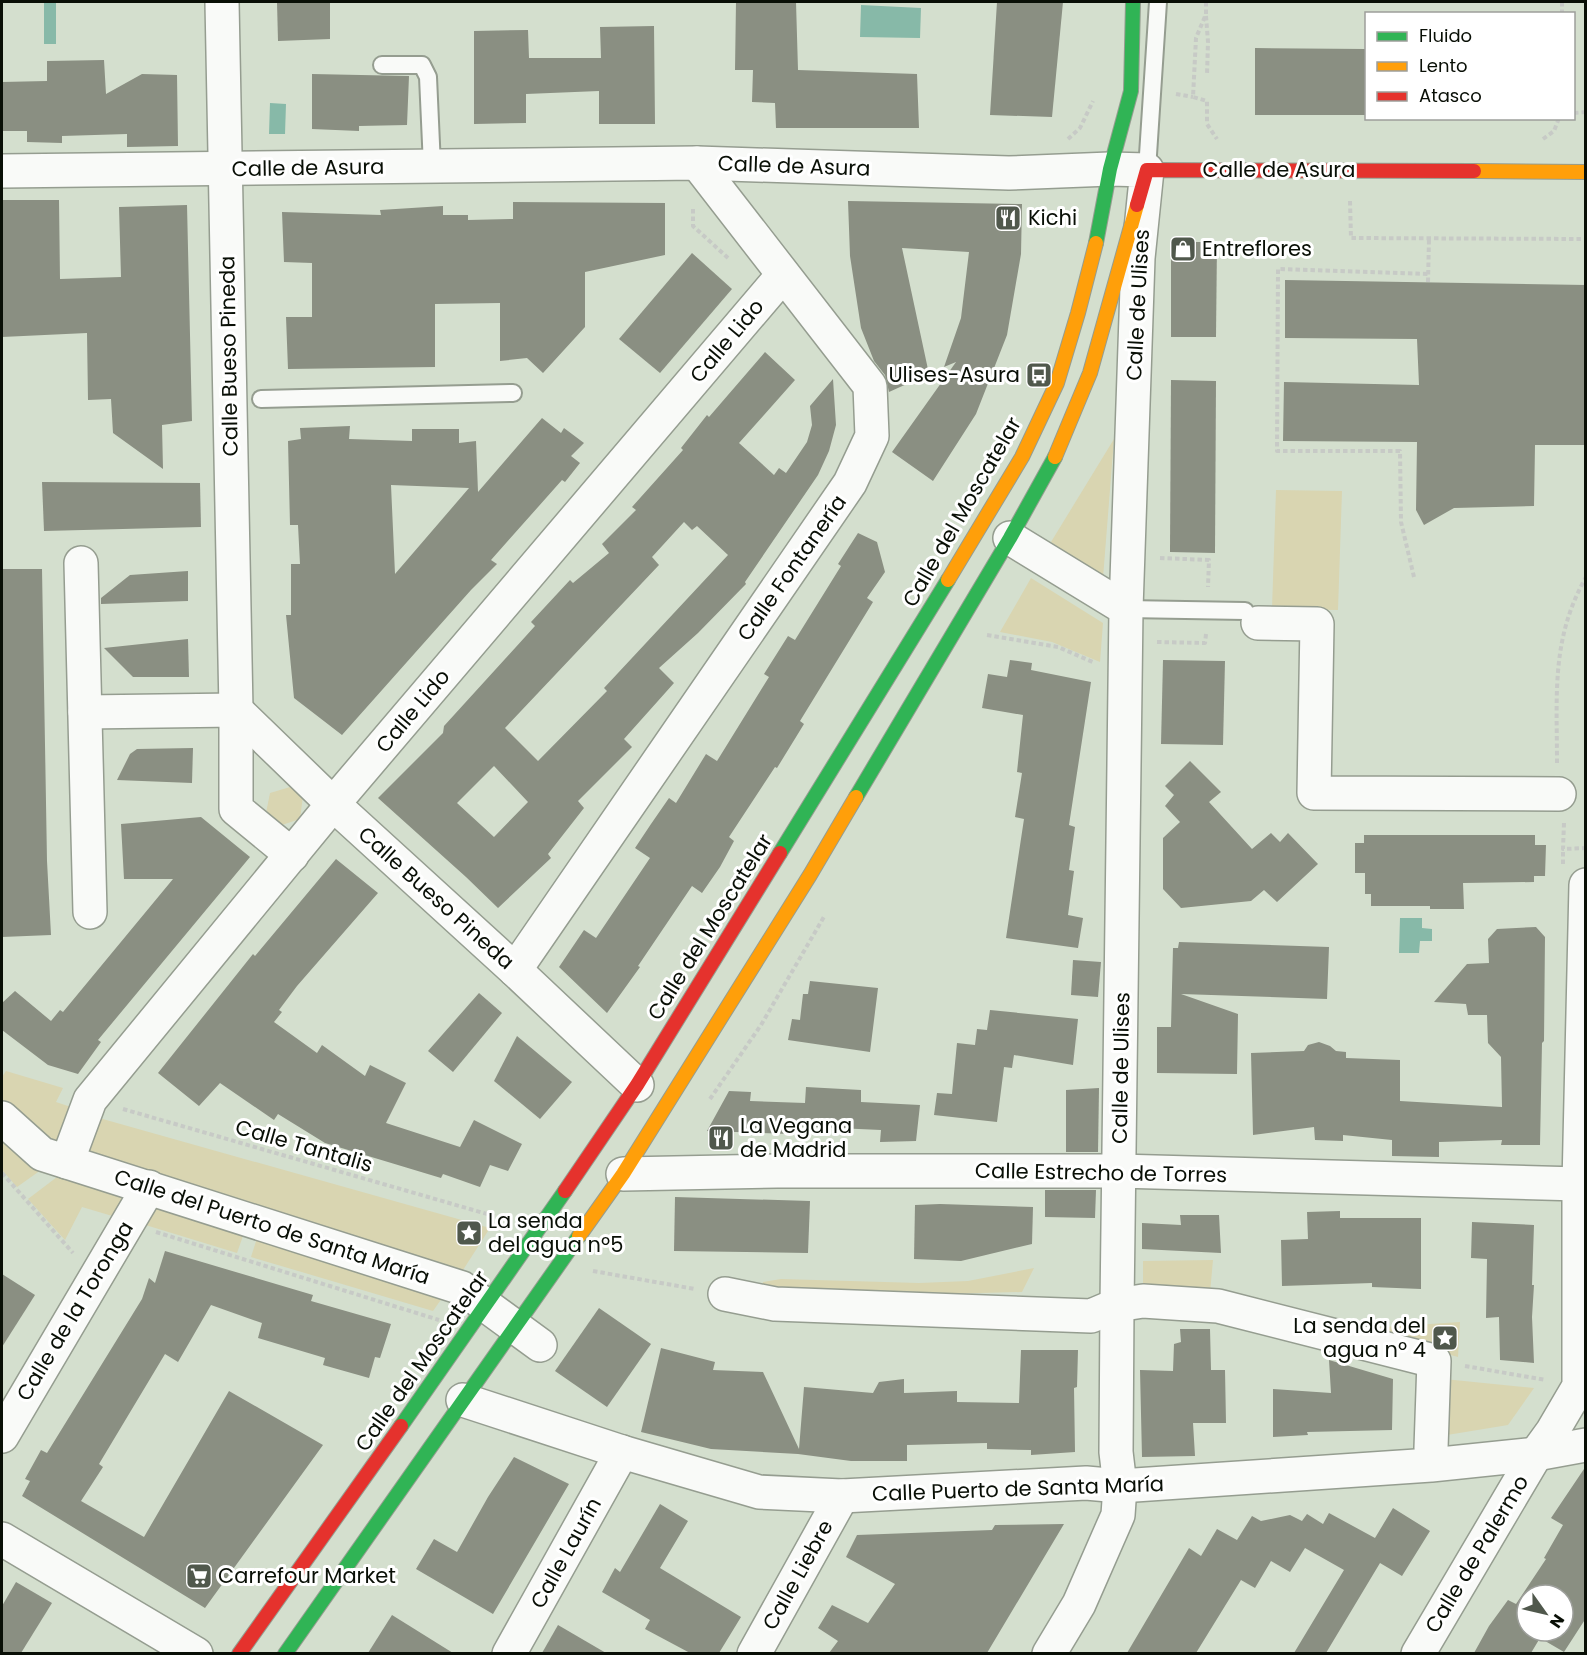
<svg xmlns="http://www.w3.org/2000/svg" width="1587" height="1655" viewBox="0 0 1587 1655" font-family="Poppins,sans-serif">
<style>
.green{fill:#d9d5b1}
.water{fill:#87b9a8}
.building{fill:#8a8f82;fill-rule:evenodd}
.lines{fill:none;stroke-linecap:round;stroke-linejoin:round}
.lane-casing{stroke:#959d90;stroke-width:20}
.street-casing{stroke:#959d90;stroke-width:36}
.fast-casing{stroke:#959d90;stroke-width:16}
.slow-casing{stroke:#959d90;stroke-width:16}
.jam-casing{stroke:#959d90;stroke-width:16}
.path{stroke:#c7cac6;stroke-width:4;stroke-dasharray:4.5 3;stroke-linecap:butt}
.lane{stroke:#f9faf8;stroke-width:16}
.street{stroke:#f9faf8;stroke-width:33}
.fast{stroke:#30b455;stroke-width:14}
.slow{stroke:#ff9f0a;stroke-width:14}
.jam{stroke:#e5322d;stroke-width:14}
.labels{text-anchor:middle;stroke-width:6;stroke-linejoin:round;paint-order:stroke}
.street-label{font-size:21px;fill:#090f06;stroke:#fff}
.poi-label{font-size:21px;fill:#090f06;stroke:#fff;text-anchor:start}
</style>
<rect width="100%" height="100%" fill="#d4dfce"/>
<!-- green -->
<g class="green">
<polygon points="1114,439 1103,578 1051,542"/>
<polygon points="1276,490 1342,491 1338,610 1272,609"/>
<polygon points="1031,578 1103,623 1100,662 1052,642 1000,632"/>
<polygon points="290,787 303,796 300,819 279,826 266,813 270,793"/>
<polygon points="6,1071 63,1088 56,1102 80,1110 66,1155 2,1108 2,1077"/>
<polygon points="85,1114 490,1228 463,1270 257,1208 69,1155"/>
<polygon points="2,1140 30,1166 41,1170 17,1187 2,1170"/>
<polygon points="57,1177 116,1194 123,1200 119,1218 82,1207 65,1240 28,1199"/>
<polygon points="151,1205 244,1233 237,1253 139,1223"/>
<polygon points="257,1238 445,1294 433,1311 251,1257"/>
<polygon points="1213,1260 1210,1293 1143,1289 1143,1261"/>
<polygon points="1034,1268 1022,1292 943,1294 761,1289 763,1282 781,1279 919,1283 968,1281"/>
<polygon points="1460,1322 1458,1357 1355,1329"/>
<polygon points="1444,1379 1534,1388 1508,1425 1441,1436"/>
</g>
<!-- water -->
<g class="water">
<rect x="44" y="2" width="12" height="42"/>
<polygon points="861,5 921,8 920,38 860,37"/>
<polygon points="270,103 286,104 285,134 269,134"/>
<polygon points="1400,918 1422,918 1422,928 1432,929 1432,941 1420,941 1419,953 1399,953"/>
</g>
<!-- building -->
<g class="building">
<polygon points="277,2 330,2 330,39 278,41"/>
<polygon points="736,2 796,2 798,70 917,74 919,128 776,128 775,103 752,102 753,70 735,70"/>
<polygon points="997,2 1063,2 1052,117 990,115"/>
<polygon points="654,26 655,124 599,124 599,91 526,94 526,123 474,124 474,31 528,30 529,58 601,58 600,27"/>
<polygon points="1255,48 1366,49 1366,115 1255,115"/>
<polygon points="104,60 106,94 142,74 177,75 178,146 127,147 127,134 62,136 62,143 27,142 27,131 2,131 2,82 47,81 47,61"/>
<polygon points="312,74 409,76 407,125 359,126 359,131 312,129"/>
<polygon points="2,200 59,200 60,279 121,277 119,207 187,205 192,421 162,425 163,469 113,433 111,399 88,400 87,333 2,337"/>
<polygon points="848,201 1022,204 1021,254 1007,335 976,414 933,481 892,452 956,362 944,367 961,318 969,252 902,248 929,374 889,392 885,375 874,361 861,328 850,256"/>
<polygon points="513,202 665,203 665,255 585,272 585,327 543,373 527,358 500,361 500,303 435,304 435,367 288,369 286,317 312,317 312,263 284,262 282,212 381,215 380,210 443,206 443,215 468,215 468,220 513,219"/>
<polygon points="1171,242 1217,242 1216,337 1171,337"/>
<polygon points="692,253 732,289 660,373 619,339"/>
<polygon points="1285,280 1586,285 1586,445 1535,445 1534,506 1454,508 1424,525 1416,510 1417,442 1283,441 1284,382 1419,385 1417,339 1285,338"/>
<path d="M765 352 795 380 739 443 774 475 779 468 786 473 807 442 812 425 810 406 833 379 836 425 829 451 818 475 745 582 746 584 698 633 659 668 674 683 624 739 632 747 578 801 584 808 548 854 551 858 498 908 466 877 378 798 443 733 444 726 535 626 531 622 570 580 573 583 609 553 602 544 636 510 632 507 683 450 681 448 707 415 709 417ZM684 522 692 530 697 526 728 555 604 688 607 691 538 761 505 728 659 565 652 557ZM494 766 528 802 494 837 457 803Z"/>
<polygon points="1171,380 1216,381 1215,553 1170,552"/>
<path d="M542 418 561 433 564 428 584 443 571 456 580 463 565 482 562 480 491 560 497 564 471 590 342 735 294 698 286 615H291V564H300L298 525H290L288 441 301 439 300 428 350 426 349 439 412 441V429H459V443L476 441 478 492ZM391 485 469 488 395 574Z"/>
<polygon points="42,482 200,483 201,527 44,531"/>
<polygon points="858,533 877,542 885,572 867,598 873,602 800,721 804,724 777,768 775,767 729,837 734,841 720,867 702,893 692,886 638,966 640,967 607,1013 559,967 584,930 596,938 650,858 635,848 651,824 669,798 676,803 706,754 717,761 769,677 764,674 788,636 795,640 841,566 838,564"/>
<polygon points="2,569 42,569 47,861 51,935 2,937"/>
<polygon points="188,571 188,601 101,604 101,598 130,575"/>
<polygon points="188,639 189,677 133,677 104,648"/>
<polygon points="1010,660 1032,663 1031,670 1091,682 1069,825 1075,827 1069,870 1074,871 1068,915 1083,918 1078,948 1006,938 1024,819 1015,817 1022,773 1017,772 1023,715 982,708 988,674 1007,677"/>
<polygon points="1163,660 1225,661 1223,745 1161,744"/>
<polygon points="193,748 192,783 117,780 130,754 137,749"/>
<polygon points="1190,761 1221,792 1209,802 1252,849 1271,833 1280,842 1288,833 1318,864 1277,902 1264,890 1251,901 1181,908 1163,889 1163,838 1180,822 1165,806 1174,795 1165,786"/>
<polygon points="201,817 250,857 98,1040 101,1042 78,1074 48,1065 2,1030 2,1003 15,991 51,1021 60,1010 63,1012 173,879 124,879 121,824"/>
<polygon points="1364,835 1535,835 1535,845 1546,845 1545,876 1534,876 1534,882 1463,883 1464,909 1430,909 1430,906 1371,906 1371,894 1365,894 1365,873 1355,873 1355,843 1364,843"/>
<polygon points="336,859 378,893 297,986 279,1010 282,1012 274,1022 317,1053 322,1045 365,1076 370,1065 406,1083 386,1123 460,1147 474,1120 522,1144 508,1171 490,1165 480,1187 443,1174 441,1178 325,1143 278,1114 274,1120 220,1083 199,1106 158,1073 253,954 255,956"/>
<polygon points="1536,927 1545,937 1544,1041 1542,1043 1540,1145 1501,1145 1502,1140 1439,1142 1439,1157 1392,1156 1392,1140 1343,1135 1343,1141 1315,1140 1314,1127 1253,1135 1251,1053 1304,1051 1308,1045 1319,1042 1330,1046 1336,1051 1346,1052 1346,1058 1400,1060 1400,1101 1502,1107 1501,1057 1488,1043 1487,1015 1468,1015 1466,1004 1434,1002 1467,964 1489,963 1488,939 1497,929"/>
<polygon points="1179,942 1329,947 1327,999 1181,994 1238,1014 1237,1074 1157,1073 1157,1027 1171,1027 1173,948 1178,948"/>
<polygon points="1073,960 1101,962 1098,997 1071,995"/>
<polygon points="810,981 878,988 870,1052 788,1040 792,1019 800,1020 803,994 808,994"/>
<polygon points="479,993 502,1013 453,1072 428,1051"/>
<polygon points="990,1010 1078,1019 1073,1065 1014,1055 1012,1068 1004,1067 997,1122 934,1115 937,1093 952,1094 957,1043 975,1045 977,1029 987,1030"/>
<polygon points="517,1036 572,1082 540,1119 494,1081"/>
<polygon points="806,1087 861,1090 861,1102 920,1105 916,1141 880,1142 881,1130 792,1126 791,1134 707,1131 729,1091 751,1092 750,1101 805,1103"/>
<polygon points="1099,1088 1098,1152 1066,1152 1066,1090"/>
<polygon points="1045,1190 1096,1190 1095,1218 1045,1217"/>
<polygon points="675,1197 810,1201 808,1253 674,1251"/>
<polygon points="940,1204 1033,1207 1032,1244 961,1261 914,1259 915,1205"/>
<polygon points="1340,1211 1340,1218 1421,1218 1421,1289 1372,1287 1372,1283 1282,1286 1281,1240 1308,1239 1307,1212"/>
<polygon points="1180,1215 1219,1215 1221,1253 1142,1249 1142,1223 1181,1225"/>
<polygon points="1472,1222 1534,1225 1532,1285 1534,1285 1532,1317 1534,1363 1500,1360 1499,1317 1486,1318 1487,1259 1471,1258"/>
<polygon points="165,1251 313,1295 311,1301 391,1324 380,1358 375,1357 369,1378 323,1365 325,1358 258,1338 262,1323 211,1305 178,1362 165,1354 99,1464 103,1467 81,1501 144,1537 229,1391 323,1445 205,1608 22,1496 30,1481 25,1479 41,1450 47,1453 142,1299 149,1278 155,1283"/>
<polygon points="2,1274 35,1295 2,1347"/>
<polygon points="599,1308 651,1344 607,1407 555,1371"/>
<polygon points="1180,1329 1210,1329 1211,1370 1225,1370 1226,1423 1193,1423 1195,1456 1142,1457 1140,1370 1173,1371 1174,1344 1181,1342"/>
<polygon points="661,1348 715,1362 713,1370 763,1372 799,1449 804,1387 873,1393 879,1382 904,1379 904,1393 957,1391 957,1402 1019,1403 1021,1350 1078,1350 1077,1387 1074,1388 1075,1452 1031,1455 1031,1450 987,1449 987,1443 907,1445 907,1461 851,1461 798,1454 711,1449 641,1432"/>
<polygon points="1329,1360 1393,1379 1392,1430 1307,1432 1308,1435 1273,1437 1273,1389 1331,1393"/>
<polygon points="514,1457 569,1484 493,1614 416,1569 434,1539 457,1552 488,1497"/>
<path d="M1586 1466V1618L1564 1652 1540 1638 1531 1653H1474L1489 1626 1508 1600 1516 1604 1546 1559 1544 1558 1563 1525 1551 1518ZM1527 1595H1563V1631H1527Z"/>
<polygon points="660,1504 688,1521 660,1568 741,1617 719,1653 690,1653 645,1629 650,1620 602,1592 615,1568 620,1572"/>
<polygon points="1393,1508 1430,1531 1402,1576 1380,1563 1326,1653 1294,1653 1344,1570 1305,1548 1290,1572 1271,1561 1255,1588 1241,1580 1196,1653 1127,1653 1189,1548 1201,1556 1217,1529 1237,1540 1252,1516 1261,1521 1290,1515 1302,1521 1307,1514 1323,1524 1329,1513 1375,1538"/>
<polygon points="1064,1524 987,1653 829,1653 838,1641 818,1628 832,1605 868,1623 895,1584 846,1557 857,1535 992,1530 995,1525"/>
<polygon points="16,1582 52,1603 21,1653 2,1653 2,1606"/>
<polygon points="392,1615 453,1653 368,1653"/>
<polygon points="558,1625 606,1653 542,1653"/>
</g>
<g class="lines">
<defs>
<g id="lane">
<polyline points="382,65 422,65 428,77 432,166"/>
<polyline points="1147,170 1158,2"/>
<polyline points="261,399 513,393"/>
<polyline points="1126,609 1245,611"/>
</g>
<g id="street">
<polyline points="222,2 236,710 236,809 292,855"/>
<polyline points="2,171 697,163 1009,173 1110,169 1147,170 1138,258 1126,609"/>
<polyline points="1010,538 1126,609 1117,1305 1116,1452 1120,1486 1118,1515 1079,1604 1049,1654"/>
<polyline points="81,563 90,912"/>
<polyline points="1258,623 1317,624 1314,793 1559,794"/>
<polyline points="85,712 236,710 333,804 515,970 637,1085"/>
<polyline points="515,970 850,483 872,436 870,386 697,163"/>
<polyline points="2,1118 42,1154 462,1288 540,1345"/>
<polyline points="67,1162 90,1100 333,804 783,275"/>
<polyline points="623,1174 777,1171 1119,1171 1579,1184"/>
<polyline points="725,1294 775,1304 1091,1316 1117,1305 1143,1301 1218,1306 1434,1361 1431,1448"/>
<polyline points="463,1400 622,1452 759,1492 842,1496 1086,1483 1120,1486 1431,1465 1536,1454 1586,1445"/>
<polyline points="2,1436 149,1187"/>
<polyline points="2,1539 196,1654"/>
<polyline points="509,1654 622,1452"/>
<polyline points="754,1654 842,1496"/>
<polyline points="1418,1654 1536,1454 1552,1432 1579,1386 1579,1184 1586,885"/>
</g>
<g id="fast">
<polyline points="1096,243 1110,169 1131,91 1133,2"/>
<polyline points="856,797 1010,538 1055,457"/>
<polyline points="780,853 948,580"/>
<polyline points="401,1426 565,1191"/>
<polyline points="285,1654 579,1236"/>
</g>
<g id="slow">
<polyline points="1474,171 1586,172"/>
<polyline points="1055,457 1090,373 1137,205"/>
<polyline points="948,580 1022,457 1057,383 1078,313 1096,243"/>
<polyline points="579,1236 623,1174 810,875 856,797"/>
</g>
<g id="jam">
<polyline points="1137,205 1147,170 1474,171"/>
<polyline points="565,1191 637,1085 780,853"/>
<polyline points="239,1654 401,1426"/>
</g>
</defs>
<!-- lane casing -->
<use href="#lane" class="lane-casing"/>
<!-- street casing -->
<use href="#street" class="street-casing"/>
<!-- fast casing -->
<use href="#fast" class="fast-casing"/>
<!-- slow casing -->
<use href="#slow" class="slow-casing"/>
<!-- jam casing -->
<use href="#jam" class="jam-casing"/>
<!-- path -->
<g class="path">
<polyline points="1206,2 1206,14 1196,38 1193,97 1207,101 1207,124 1217,139"/>
<polyline points="1562,14 1562,2"/>
<polyline points="1206,16 1208,42 1207,75"/>
<polyline points="1176,94 1193,97"/>
<polyline points="1574,113 1586,112"/>
<polyline points="1068,139 1080,128 1093,101"/>
<polyline points="1543,139 1554,131 1559,118"/>
<polyline points="1350,201 1351,238 1586,239"/>
<polyline points="693,209 693,226 728,258"/>
<polyline points="1428,282 1429,239"/>
<polyline points="1160,558 1209,560 1208,587"/>
<polyline points="1414,577 1401,522 1400,451 1277,451 1278,269 1428,274"/>
<polyline points="987,635 1058,647 1095,663"/>
<polyline points="1157,642 1205,643 1206,634"/>
<path d="M1557 763C1557 694 1551 639 1586 577"/>
<polyline points="1564,823 1563,849 1586,848"/>
<polyline points="1563,864 1563,849"/>
<polyline points="710,1099 761,1025 825,915"/>
<polyline points="123,1109 508,1220"/>
<polyline points="2,1173 73,1253"/>
<polyline points="156,1232 439,1320"/>
<polyline points="593,1271 695,1289"/>
<polyline points="1465,1366 1546,1380"/>
</g>
<!-- lane -->
<use href="#lane" class="lane"/>
<!-- street -->
<use href="#street" class="street"/>
<!-- fast -->
<use href="#fast" class="fast"/>
<!-- slow -->
<use href="#slow" class="slow"/>
<!-- jam -->
<use href="#jam" class="jam"/>
</g>
<!-- icons -->
<defs>
<symbol id="restaurant-square" viewBox="-11 -11 22 22"><rect x="-9" y="-9" width="18" height="18" rx="4" fill="#50584c" stroke="#fff"/><path d="M-5-6h1v4h1v-4h1v4h1v-4h1v5L-1.5 .5V6h-2V.5L-5-1ZM5-6V6H3V1.5H1.5Q1.5-4 5-6Z" fill="#fff"/></symbol>
<symbol id="shop-square" viewBox="-11 -11 22 22"><rect x="-9" y="-9" width="18" height="18" rx="4" fill="#50584c" stroke="#fff"/><path d="M-5-2.5h2.3a2.7 3.5 0 0 1 5.4 0H5L5.5 6h-11ZM-1.5-2.5h3a1.5 2.3 0 0 0-3 0Z" fill="#fff"/></symbol>
<symbol id="bus-square" viewBox="-11 -11 22 22"><rect x="-9" y="-9" width="18" height="18" rx="4" fill="#50584c" stroke="#fff"/><path d="M-5-6H5V4H4V6H2V4H-2V6H-4V4H-5ZM-3.5-4V0h7V-4ZM-3.5 1.2v1.5H-2V1.2ZM2 1.2v1.5H3.5V1.2Z" fill="#fff"/></symbol>
<symbol id="sight-square" viewBox="-11 -11 22 22"><rect x="-9" y="-9" width="18" height="18" rx="4" fill="#50584c" stroke="#fff"/><path d="M0-6L1.8-2.2L6-1.7L2.9 1.2L3.7 5.4L0 3.3L-3.7 5.4L-2.9 1.2L-6-1.7L-1.8-2.2Z" fill="#fff"/></symbol>
<symbol id="supermarket-square" viewBox="-11 -11 22 22"><rect x="-9" y="-9" width="18" height="18" rx="4" fill="#50584c" stroke="#fff"/><path d="M-6-5.5h2.5l.6 2H6L4.5 2H-2.5L-4.4-4H-6ZM-1.5 3.2a1.3 1.3 0 1 0 .1 0ZM3 3.2a1.3 1.3 0 1 0 .1 0Z" fill="#fff"/></symbol>
</defs>
<g fill-rule="evenodd">
<use href="#restaurant-square" x="993" y="203" width="30" height="30"/>
<use href="#shop-square" x="1168" y="234" width="30" height="30"/>
<use href="#bus-square" x="1024" y="360" width="30" height="30"/>
<use href="#restaurant-square" x="706" y="1123" width="30" height="30"/>
<use href="#sight-square" x="454" y="1218" width="30" height="30"/>
<use href="#sight-square" x="1430" y="1323" width="30" height="30"/>
<use href="#supermarket-square" x="184" y="1561" width="30" height="30"/>
</g>
<g class="labels">
<!-- street labels -->
<g class="street-label">
<text transform="translate(794 166) rotate(2)" y="7">Calle de Asura</text>
<text transform="translate(308 168) rotate(-1)" y="7">Calle de Asura</text>
<text x="1279" y="177">Calle de Asura</text>
<text transform="translate(1138 305) rotate(-87)" y="7">Calle de Ulises</text>
<text transform="translate(727 341) rotate(-50)" y="7">Calle Lido</text>
<text transform="translate(229 356) rotate(-91)" y="7">Calle Bueso Pineda</text>
<text transform="translate(962 512) rotate(-60)" y="7">Calle del Moscatelar</text>
<text transform="translate(792 568) rotate(-55)" y="7">Calle Fontanería</text>
<text transform="translate(413 711) rotate(-50)" y="7">Calle Lido</text>
<text transform="translate(436 898) rotate(42)" y="7">Calle Bueso Pineda</text>
<text transform="translate(710 927) rotate(-58)" y="7">Calle del Moscatelar</text>
<text transform="translate(1121 1068) rotate(-89)" y="7">Calle de Ulises</text>
<text transform="translate(304 1146) rotate(16)" y="7">Calle Tantalis</text>
<text transform="translate(1101 1173) rotate(1)" y="7">Calle Estrecho de Torres</text>
<text transform="translate(272 1227) rotate(18)" y="7">Calle del Puerto de Santa María</text>
<text transform="translate(75 1311) rotate(-59)" y="7">Calle de la Toronga</text>
<text transform="translate(422 1361) rotate(-55)" y="7">Calle del Moscatelar</text>
<text transform="translate(1018 1489) rotate(-2)" y="7">Calle Puerto de Santa María</text>
<text transform="translate(566 1553) rotate(-61)" y="7">Calle Laurín</text>
<text transform="translate(1477 1554) rotate(-59)" y="7">Calle de Palermo</text>
<text transform="translate(798 1575) rotate(-61)" y="7">Calle Liebre</text>
</g>
<!-- poi labels -->
<g class="poi-label">
<text x="1028" y="225">Kichi</text>
<text x="1202" y="256">Entreflores</text>
<text x="1020" y="382" text-anchor="end">Ulises-Asura</text>
<text x="740" y="1133">La Vegana<tspan x="740" dy="24">de Madrid</tspan></text>
<text x="488" y="1228">La senda<tspan x="488" dy="24">del agua nº5</tspan></text>
<text x="1426" y="1333" text-anchor="end">La senda del<tspan x="1426" dy="24">agua nº 4</tspan></text>
<text x="218" y="1583">Carrefour Market</text>
</g>
</g>
<!-- border -->
<rect width="1587" height="1655" fill="none" stroke="#090f06" stroke-width="6"/>
<!-- legend -->
<rect x="1365" y="12" width="210" height="108" fill="#ffffff" stroke="#9d9f9b" stroke-width="1.5"/>
<rect x="1377" y="32" width="30" height="9" fill="#30b455" stroke="#9d9f9b" stroke-width="1.5"/>
<text x="1419" y="42" font-size="18" fill="#090f06">Fluido</text>
<rect x="1377" y="62" width="30" height="9" fill="#ff9f0a" stroke="#9d9f9b" stroke-width="1.5"/>
<text x="1419" y="72" font-size="18" fill="#090f06">Lento</text>
<rect x="1377" y="92" width="30" height="9" fill="#e5322d" stroke="#9d9f9b" stroke-width="1.5"/>
<text x="1419" y="102" font-size="18" fill="#090f06">Atasco</text>
<!-- north arrow -->
<g transform="translate(1545 1613) rotate(124)"><circle r="28" fill="#ffffff" stroke="#9d9f9b" stroke-width="1.5"/>
<path d="M0-4.5L10 22L0 15L-10 22Z" fill="#50584c"/>
<text y="-9" font-size="16" font-weight="bold" text-anchor="middle" fill="#090f06">N</text>
</g>
</svg>
